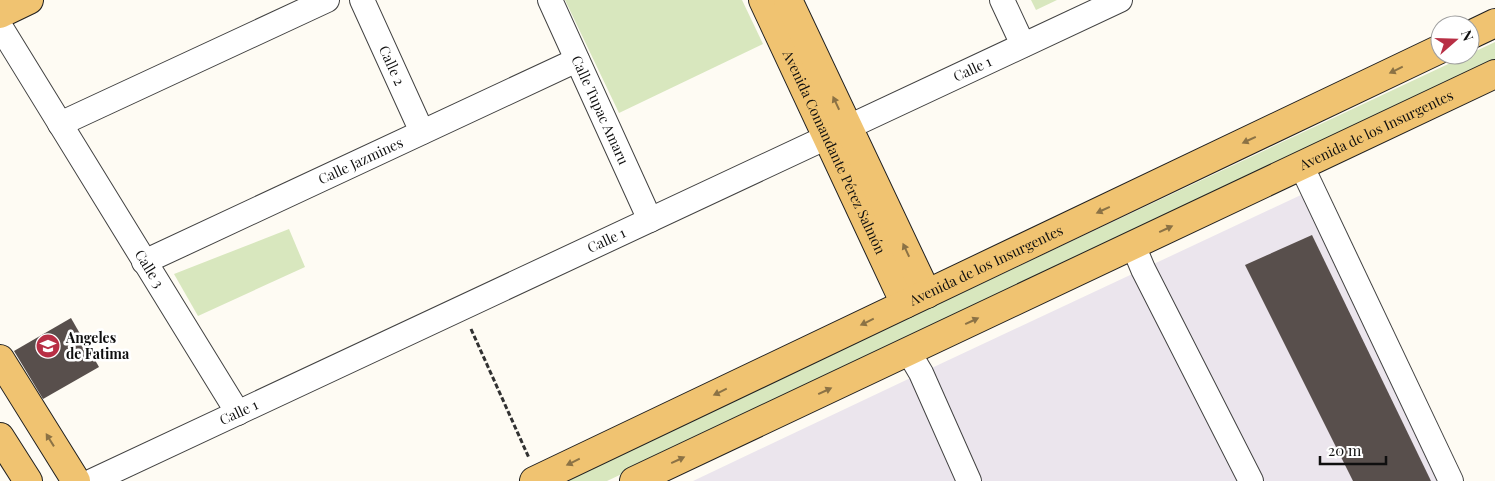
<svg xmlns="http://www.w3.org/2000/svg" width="1495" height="481" viewBox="0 0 1495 481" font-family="'Playfair Display',serif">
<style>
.industrial{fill:#ebe5ed}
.green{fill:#d8e7be}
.building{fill:#584f4c}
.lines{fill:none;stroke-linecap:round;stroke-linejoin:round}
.minor-casing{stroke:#424242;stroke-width:26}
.major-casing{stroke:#202020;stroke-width:30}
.path{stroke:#313131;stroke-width:3;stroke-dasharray:5 2.5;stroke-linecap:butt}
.minor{stroke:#fff;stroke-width:24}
.major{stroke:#f0c371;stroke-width:28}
.oneway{fill:#8b7245}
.labels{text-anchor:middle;stroke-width:5;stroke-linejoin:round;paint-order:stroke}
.street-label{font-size:14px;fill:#0f0f0f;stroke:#fff}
.poi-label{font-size:14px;font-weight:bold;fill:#0f0f0f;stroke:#fff;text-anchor:start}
</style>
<rect width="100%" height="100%" fill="#fefbf3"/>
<!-- industrial -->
<polygon class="industrial" points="1318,187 1457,481 693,481 921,373"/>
<!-- green -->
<g class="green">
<polygon points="565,0 742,0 763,44 619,113"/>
<polygon points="1031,0 1057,0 1036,10"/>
<polygon points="1495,42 1495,61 607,481 562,481"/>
<polygon points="289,229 305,267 198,316 174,274"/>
</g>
<!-- building -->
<g class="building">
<polygon points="1312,235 1431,481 1353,481 1245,265"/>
<polygon points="71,318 99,367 43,399 14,351"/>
</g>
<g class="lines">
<defs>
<g id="minor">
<path id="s1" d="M362 0 422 132"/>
<path id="s2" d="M550 0 650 220"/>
<polyline points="1002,0 1023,45"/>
<path id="s3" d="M0 26 238 413"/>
<polyline points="60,124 327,0"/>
<polyline points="1301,165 1451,481"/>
<polyline points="1133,245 1143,269 1251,481"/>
<path id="s4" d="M144 262 577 60"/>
<polyline points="908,351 921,373 969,481"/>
<path id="s5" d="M92 481 1120 0"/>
</g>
<g id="major">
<path id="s6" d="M763 0 905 304"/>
<polyline points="788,0 927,294"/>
<polyline points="0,14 29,0"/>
<polyline points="1470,35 1495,23"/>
<polyline points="0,359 76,481"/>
<polyline points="0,437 28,481"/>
<path id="s7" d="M534 481 1440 49"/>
<path id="s8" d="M634 481 1495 74"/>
</g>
</defs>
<!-- minor casing -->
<use href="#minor" class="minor-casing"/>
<!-- major casing -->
<use href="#major" class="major-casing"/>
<!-- path -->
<polyline class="path" points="471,329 529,458"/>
<!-- minor -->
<use href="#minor" class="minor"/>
<!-- major -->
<use href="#major" class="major"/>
</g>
<!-- one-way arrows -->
<defs><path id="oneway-solid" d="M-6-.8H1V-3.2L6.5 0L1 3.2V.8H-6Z" transform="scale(1.25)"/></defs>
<g class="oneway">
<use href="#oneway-solid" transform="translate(1396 70) rotate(154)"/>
<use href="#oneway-solid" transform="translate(836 103) rotate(-115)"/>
<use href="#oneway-solid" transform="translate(1249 140) rotate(155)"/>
<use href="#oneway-solid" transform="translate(1103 210) rotate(155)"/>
<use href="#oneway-solid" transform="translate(1166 229) rotate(-25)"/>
<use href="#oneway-solid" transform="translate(906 250) rotate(-115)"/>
<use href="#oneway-solid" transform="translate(972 321) rotate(-25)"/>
<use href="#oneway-solid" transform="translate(867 322) rotate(154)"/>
<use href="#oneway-solid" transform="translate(825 391) rotate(-25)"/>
<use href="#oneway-solid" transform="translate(720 392) rotate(154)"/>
<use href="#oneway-solid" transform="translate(50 440) rotate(-122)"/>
<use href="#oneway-solid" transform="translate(678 460) rotate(-25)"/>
<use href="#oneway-solid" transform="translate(573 462) rotate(154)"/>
</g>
<!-- icons -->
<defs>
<symbol id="school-disc" viewBox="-11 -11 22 22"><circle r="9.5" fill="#b82f45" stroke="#fff"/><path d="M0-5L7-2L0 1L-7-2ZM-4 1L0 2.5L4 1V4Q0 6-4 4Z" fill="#fff"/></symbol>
</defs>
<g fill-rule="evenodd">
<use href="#school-disc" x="34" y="332" width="28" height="28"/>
</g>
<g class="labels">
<!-- street labels -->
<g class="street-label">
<text dy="5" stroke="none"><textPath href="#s1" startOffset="72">Calle 2</textPath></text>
<text dy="5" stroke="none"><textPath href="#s5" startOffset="972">Calle 1</textPath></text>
<text dy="5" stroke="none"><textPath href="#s2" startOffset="121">Calle Tupac Amaru</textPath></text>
<text dy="5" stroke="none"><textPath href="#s8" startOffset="821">Avenida de los Insurgentes</textPath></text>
<text dy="5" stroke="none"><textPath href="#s6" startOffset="168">Avenida Comandante Pérez Salmón</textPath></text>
<text dy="5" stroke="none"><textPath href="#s4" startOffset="239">Calle Jazmines</textPath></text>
<text dy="5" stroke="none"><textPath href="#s5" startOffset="568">Calle 1</textPath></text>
<text dy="5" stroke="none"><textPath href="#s7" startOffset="501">Avenida de los Insurgentes</textPath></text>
<text dy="5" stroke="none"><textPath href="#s3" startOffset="285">Calle 3</textPath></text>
<text dy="5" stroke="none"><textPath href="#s5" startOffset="162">Calle 1</textPath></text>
</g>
<!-- poi labels -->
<g class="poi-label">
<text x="66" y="343">Angeles<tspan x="66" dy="16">de Fatima</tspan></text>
</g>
</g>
<!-- north arrow -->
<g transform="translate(1455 40) rotate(70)"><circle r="24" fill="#ffffff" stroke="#9f9f9f"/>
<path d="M0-4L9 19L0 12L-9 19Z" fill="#b82f45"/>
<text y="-8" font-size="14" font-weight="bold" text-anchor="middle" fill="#0f0f0f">N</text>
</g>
<!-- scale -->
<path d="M1320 456v8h66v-8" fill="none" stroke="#0f0f0f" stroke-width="2.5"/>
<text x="1328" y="456" font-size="15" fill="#0f0f0f" stroke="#ffffff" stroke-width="4" paint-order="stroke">20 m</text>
</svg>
